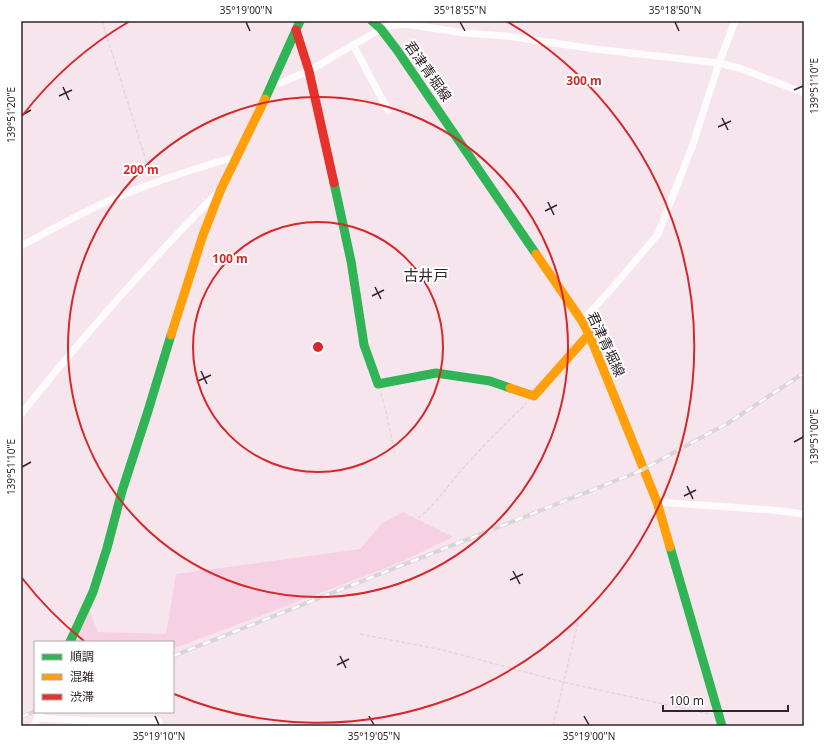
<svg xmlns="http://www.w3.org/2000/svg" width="825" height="747" viewBox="0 0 825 747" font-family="'Noto Sans','Noto Sans JP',sans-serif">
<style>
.green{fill:#f6d1e4}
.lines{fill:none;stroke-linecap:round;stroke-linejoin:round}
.path{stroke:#ded8da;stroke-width:1.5;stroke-dasharray:4 2;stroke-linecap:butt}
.street{stroke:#fefbfc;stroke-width:7}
.fast{stroke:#30b455;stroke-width:9}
.slow{stroke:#ff9f0a;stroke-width:9}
.jam{stroke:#e5322d;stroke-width:9}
.rail-casing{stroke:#d9d4d7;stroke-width:4}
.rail{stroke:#fff;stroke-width:2.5;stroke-dasharray:8;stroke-linecap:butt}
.ticks{fill:none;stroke:#30252b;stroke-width:1.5}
.ring{fill:none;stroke:#d62828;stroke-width:2}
.labels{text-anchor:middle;stroke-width:4;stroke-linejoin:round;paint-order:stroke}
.street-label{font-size:14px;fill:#30252b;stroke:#fff}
.neighbourhood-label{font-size:15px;fill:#30252b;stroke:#fff}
.centre{fill:#d62828;stroke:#fff;stroke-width:2}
.ring-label{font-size:12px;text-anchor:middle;font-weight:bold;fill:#d62828;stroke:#fff;stroke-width:4;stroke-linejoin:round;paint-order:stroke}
.neatline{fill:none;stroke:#30252b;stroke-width:1.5}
.ticks-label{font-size:10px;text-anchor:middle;fill:#30252b}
</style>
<rect width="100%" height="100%" fill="#f7e5ee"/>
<!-- green -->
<polygon class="green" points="403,512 453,537 399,563 173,649 173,642 76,642 89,610 98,632 166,634 176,574 360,549 382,523"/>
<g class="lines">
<!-- path -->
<g class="path">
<polyline points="102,21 151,176"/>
<polyline points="381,393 386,412 395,454"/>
<path d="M418 518C434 506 446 488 459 473 480 449 503 425 527 403"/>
<polyline points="360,634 443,650 563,682 709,714"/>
<polyline points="553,726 580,614"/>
</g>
<!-- street -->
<g class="street">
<polyline points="353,45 388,110"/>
<polyline points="274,81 280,83 309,71 353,45 381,29 388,26 405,24 465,33 506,36 595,49 719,63 739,68 804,93"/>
<path d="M21 246C54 228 88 209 122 195 160 180 199 167 238 156"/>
<polyline points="582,321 614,286 658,234 692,147 719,63 735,21"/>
<path d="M21 414C83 336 149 262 219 191"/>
<polyline points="657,502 772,510 804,514"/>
<polyline points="38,718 94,721 159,721"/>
<polyline points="34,726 40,712"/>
</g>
<!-- fast -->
<g class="fast">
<polyline points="372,21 381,29 397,50 536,254"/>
<polyline points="265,99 300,21"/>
<polyline points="334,183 351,261 364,345 378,384 436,373 490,381 510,388"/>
<polyline points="670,547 722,726"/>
<polyline points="70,642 93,592 107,548 122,491 148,411 171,335"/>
</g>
<!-- slow -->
<g class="slow">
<polyline points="536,254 582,321 589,334 657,502 670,547"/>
<polyline points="171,335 203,235 221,189 265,99"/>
<polyline points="510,388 534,396 589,334"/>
</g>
<!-- jam -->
<polyline class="jam" points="296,30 309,71 334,183"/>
<defs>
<g id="rail">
<polyline points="173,656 640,471 728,423 804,373"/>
<polyline points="21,717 35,711"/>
</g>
</defs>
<!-- rail casing -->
<use href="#rail" class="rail-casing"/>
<!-- rail -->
<use href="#rail" class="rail"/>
</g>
<!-- ticks -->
<path class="ticks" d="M246 22 250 31M460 22 465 31M675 22 679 31M63 87 69 100M794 90 803 86M59 96 72 90M22 115 31 110M722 118 728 130M718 127 731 121M548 202 554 215M545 211 557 205M375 287 381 299M372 296 384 290M201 371 207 384M198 381 211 375M794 442 803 437M22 467 31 462M687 486 693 499M684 496 696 490M513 571 520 584M510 580 523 574M340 656 346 668M337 665 349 659M155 716 159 725M369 716 374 725M584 716 589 725"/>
<!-- distance rings -->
<g class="ring">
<circle cx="318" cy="347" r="125"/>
<circle cx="318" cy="347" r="250"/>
<path d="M84 641A376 376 0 0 1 22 578M22 116A376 376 0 0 1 130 21M506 21A376 376 0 0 1 174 694"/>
</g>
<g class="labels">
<!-- street labels -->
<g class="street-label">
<text transform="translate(428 71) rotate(55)" y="5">君津青堀線</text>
<text transform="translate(606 344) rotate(65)" y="5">君津青堀線</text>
</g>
<!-- neighbourhood labels -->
<g class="neighbourhood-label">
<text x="426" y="281">古井戸</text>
</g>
</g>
<circle cx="318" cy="347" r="6" class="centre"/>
<g class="ring-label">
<text x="584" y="85">300 m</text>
<text x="141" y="174">200 m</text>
<text x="230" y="263">100 m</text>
</g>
<!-- border -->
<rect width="825" height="747" fill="none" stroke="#ffffff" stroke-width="44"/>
<!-- legend -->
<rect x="34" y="641" width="140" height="72" fill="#ffffff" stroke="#aca8aa"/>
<rect x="42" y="654" width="20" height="6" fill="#30b455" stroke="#aca8aa"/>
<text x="70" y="661" font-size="12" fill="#30252b">順調</text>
<rect x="42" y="674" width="20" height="6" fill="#ff9f0a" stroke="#aca8aa"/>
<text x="70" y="681" font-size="12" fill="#30252b">混雑</text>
<rect x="42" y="694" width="20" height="6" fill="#e5322d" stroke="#aca8aa"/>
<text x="70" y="701" font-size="12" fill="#30252b">渋滞</text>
<!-- scale -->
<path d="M663 705v6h125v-6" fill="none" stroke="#30252b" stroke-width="2"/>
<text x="669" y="705" font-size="12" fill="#30252b" stroke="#ffffff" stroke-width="3" paint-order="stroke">100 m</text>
<rect x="22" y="22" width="781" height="703" class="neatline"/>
<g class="ticks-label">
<text x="246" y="14">35°19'00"N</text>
<text x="460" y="14">35°18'55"N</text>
<text x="675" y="14">35°18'50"N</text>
<text transform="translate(814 86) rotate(-90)" y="4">139°51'10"E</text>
<text transform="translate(11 115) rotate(-90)" y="4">139°51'20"E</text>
<text transform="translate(814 437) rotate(-90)" y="4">139°51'00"E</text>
<text transform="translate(11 467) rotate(-90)" y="4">139°51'10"E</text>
<text x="159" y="740">35°19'10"N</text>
<text x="374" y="740">35°19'05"N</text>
<text x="589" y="740">35°19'00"N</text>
</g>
</svg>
